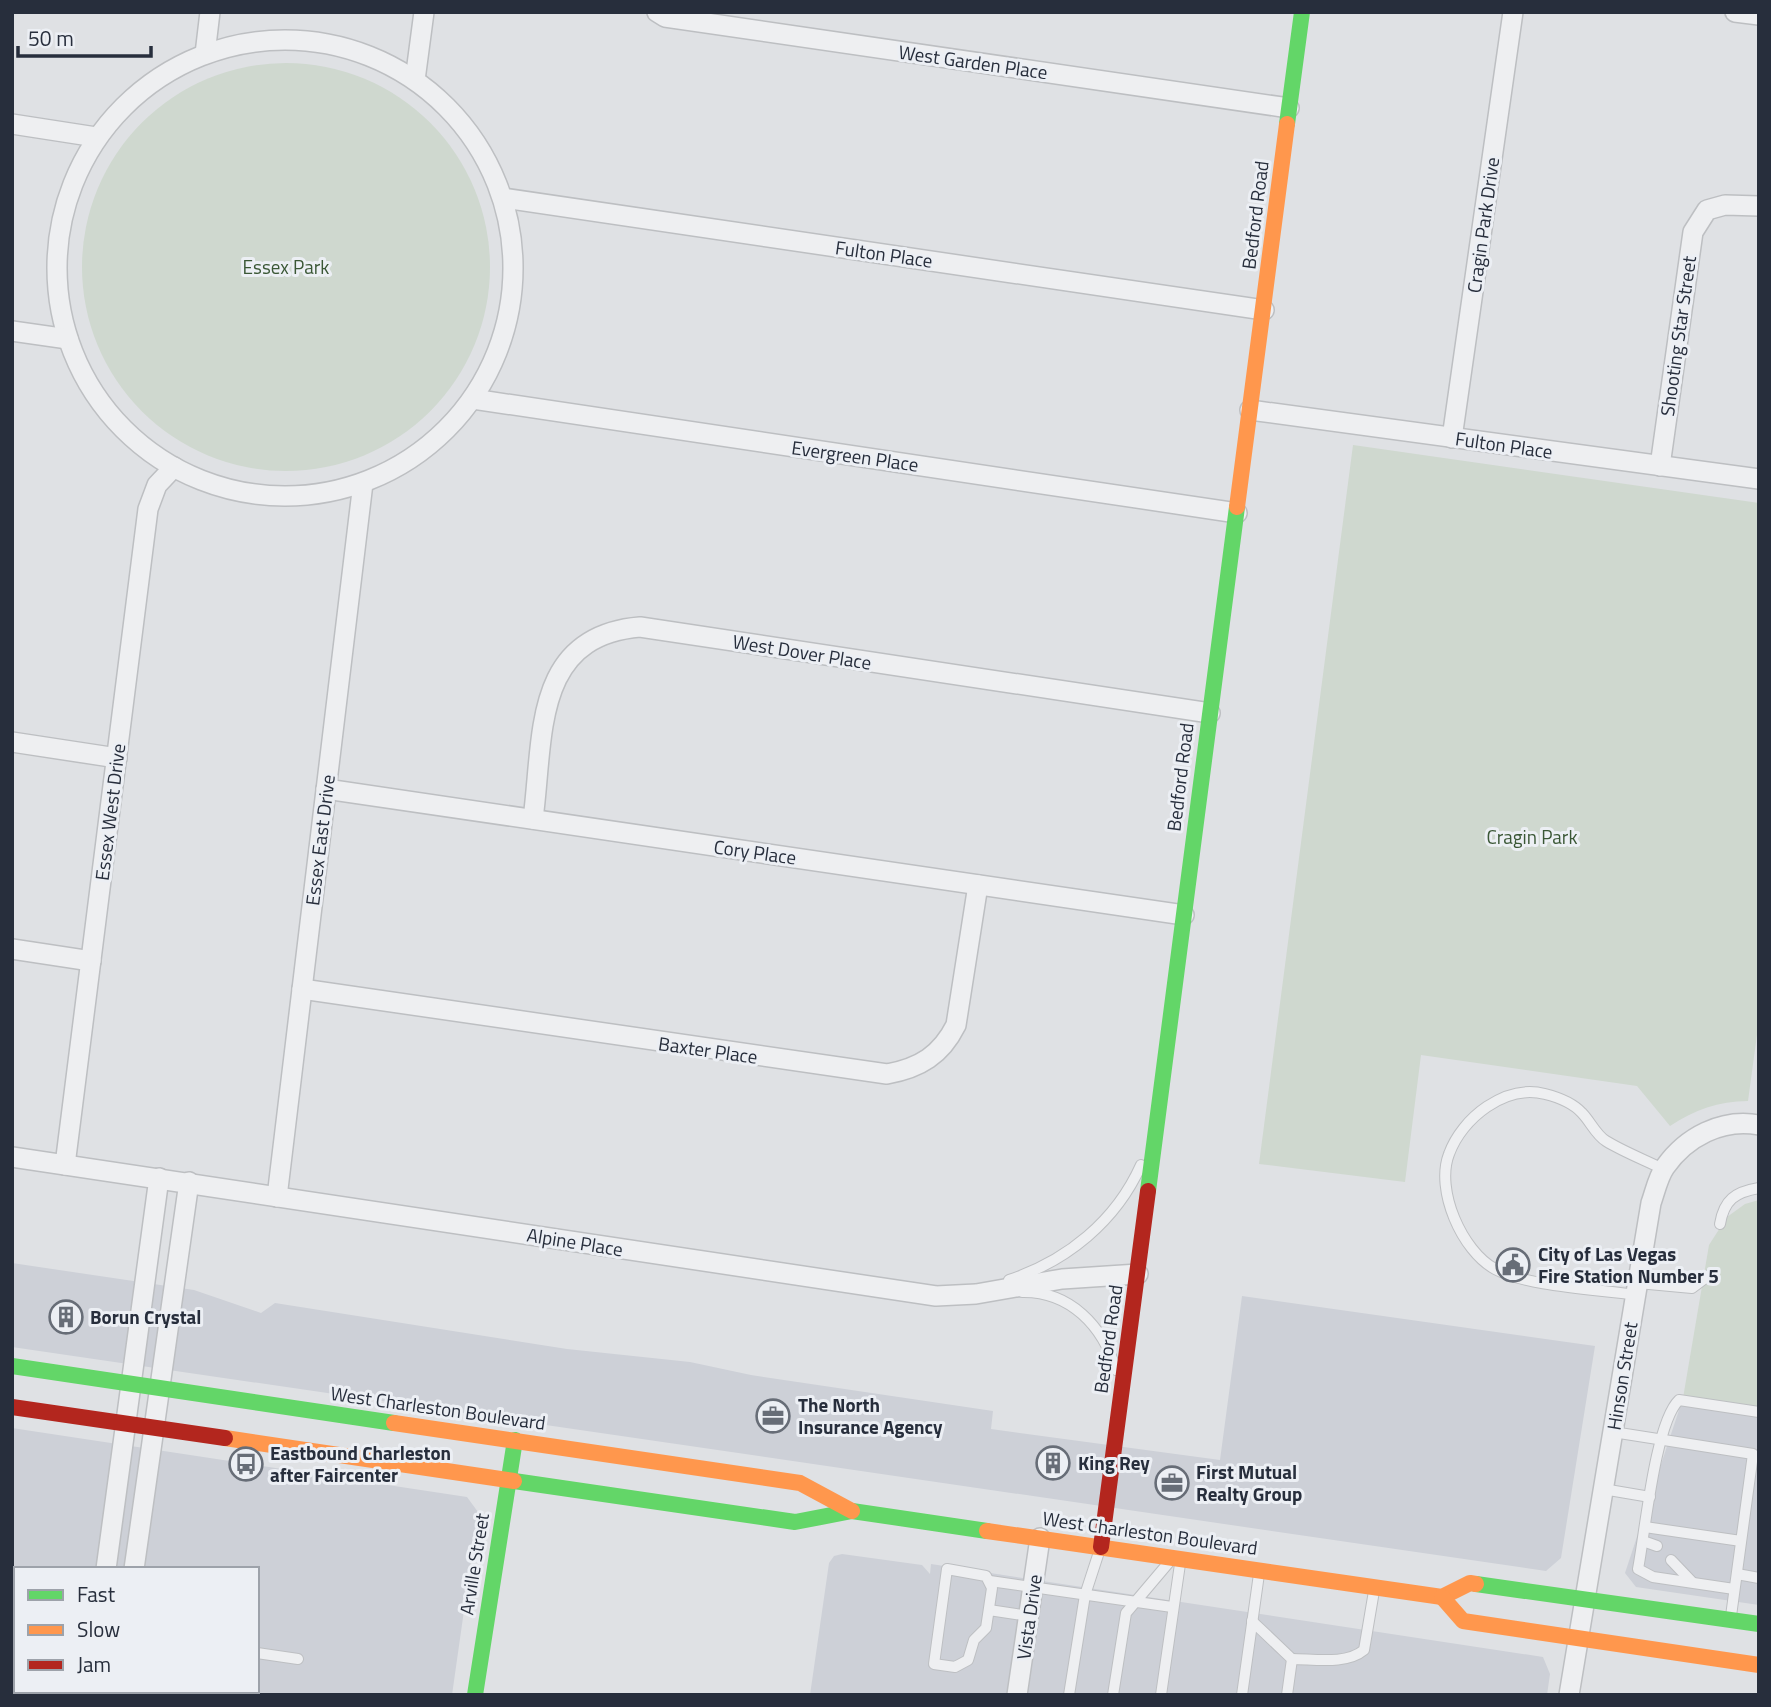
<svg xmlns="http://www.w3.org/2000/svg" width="1771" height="1707" viewBox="0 0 1771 1707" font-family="'Titillium Web',sans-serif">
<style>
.built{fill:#cdd0d7;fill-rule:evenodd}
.park{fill:#cfd8cf}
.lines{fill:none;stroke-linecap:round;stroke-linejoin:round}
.lane-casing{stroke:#bdbfc2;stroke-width:12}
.street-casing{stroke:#bdbfc2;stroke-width:22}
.lane{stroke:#eeeff1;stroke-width:10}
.street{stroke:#eeeff1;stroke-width:19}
.fast{stroke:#63d668;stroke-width:16}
.slow{stroke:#ff974d;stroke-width:16}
.jam{stroke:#b3261e;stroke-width:16}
.labels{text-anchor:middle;stroke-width:6;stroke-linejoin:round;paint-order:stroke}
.street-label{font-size:19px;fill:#272e3c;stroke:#eceff4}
.park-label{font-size:19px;fill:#3a5735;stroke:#eceff4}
.poi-label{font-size:19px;font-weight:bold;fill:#272e3c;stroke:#eceff4;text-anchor:start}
</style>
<rect width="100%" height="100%" fill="#dfe1e4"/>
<!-- built -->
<g class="built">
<polygon points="12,1263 194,1290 261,1313 275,1303 567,1349 690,1362 751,1375 993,1411 991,1429 1220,1460 1242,1296 1595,1346 1561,1558 1546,1571 12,1347"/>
<polygon points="1683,1398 1759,1409 1759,1605 1636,1587 1625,1573"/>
<path d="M12 1428 467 1497 478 1512 452 1695H12ZM16 1569H257V1691H16Z"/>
<polygon points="842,1554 922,1565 930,1574 931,1564 1543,1657 1550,1674 1547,1695 810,1695 829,1563 834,1556"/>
</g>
<!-- park -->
<g class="park">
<circle cx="286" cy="267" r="204"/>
<path d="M1353 445 1759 503V1020L1748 1101C1718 1101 1695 1110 1670 1126L1637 1086 1421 1055 1405 1182 1259 1164Z"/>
<polygon points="1759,1200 1759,1409 1683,1398 1709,1245 1727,1217 1745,1204"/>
</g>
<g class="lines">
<defs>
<g id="lane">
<path d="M1720 1224C1724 1200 1735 1192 1759 1188"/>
<path d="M1009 1280C1067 1261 1116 1221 1141 1165"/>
<polyline points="1638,1283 1692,1288 1712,1273"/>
<path d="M1022 1292C1070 1291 1103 1326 1116 1370"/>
<path d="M1636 1295C1596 1289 1529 1287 1495 1269 1462 1251 1435 1190 1449 1154 1462 1118 1505 1084 1545 1094 1557 1097 1573 1103 1582 1113 1590 1121 1596 1135 1606 1141 1624 1152 1645 1160 1663 1169"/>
<polyline points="1613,1432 1753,1454 1731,1616"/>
<polyline points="1603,1489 1650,1497"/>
<polyline points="1645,1527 1741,1541"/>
<polyline points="1643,1541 1657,1546"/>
<polyline points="1671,1560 1692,1582"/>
<polygon points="947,1569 986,1576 992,1588 986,1628 974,1640 968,1660 955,1667 934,1664"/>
<polyline points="1737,1574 1759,1578"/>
<polyline points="990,1581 1172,1607"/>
<path d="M1734 1589 1653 1577 1638 1569C1645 1533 1655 1423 1679 1400L1759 1412"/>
<polyline points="989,1610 1029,1616"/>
<polyline points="12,1614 16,1615"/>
<polyline points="1252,1621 1292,1659 1287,1695"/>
<polyline points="257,1653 298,1659"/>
<path d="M1292 1659C1314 1659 1346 1665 1364 1650L1374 1591"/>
<polyline points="1069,1695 1085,1595 1099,1552"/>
<polyline points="1113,1695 1126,1613 1170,1561"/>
<polyline points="1161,1695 1180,1564"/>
<polyline points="1242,1695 1259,1574"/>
</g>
<g id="street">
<polyline points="657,12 665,17 1289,108"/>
<polyline points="1735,12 1759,15"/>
<circle cx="285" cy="268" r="228"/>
<polyline points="205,54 210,12"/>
<polyline points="415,80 424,12"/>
<polyline points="12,124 96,137"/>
<polyline points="503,198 1264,310"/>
<polyline points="12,331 68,339"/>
<polyline points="473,399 1237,513"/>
<polyline points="1250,410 1759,479"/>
<polyline points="1452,438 1513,12"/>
<polyline points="1660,466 1693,232 1707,210 1725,205 1759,206"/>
<polyline points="12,742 117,758"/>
<polyline points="326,789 1184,915"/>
<path d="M533 819C544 737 532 636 640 627L1210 713"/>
<polyline points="12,949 91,961"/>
<path d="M302 989 887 1074C920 1068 941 1055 956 1025L978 885"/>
<polyline points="12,1157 936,1296 976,1294 1062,1279 1138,1274"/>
<polyline points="65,1165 148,509 157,485 174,467"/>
<polyline points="277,1197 363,483"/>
<polyline points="106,1569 159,1178"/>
<polyline points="134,1569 189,1182"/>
<polyline points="1017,1695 1040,1538"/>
<path d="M1569 1695 1651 1203C1655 1192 1658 1177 1665 1167 1686 1137 1722 1118 1759 1125"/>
</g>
</defs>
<!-- lane casing -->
<use href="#lane" class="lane-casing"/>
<!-- street casing -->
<use href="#street" class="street-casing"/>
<!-- lane -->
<use href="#lane" class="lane"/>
<!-- street -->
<use href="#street" class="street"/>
<!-- fast -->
<g class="fast">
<polyline points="1287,124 1302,12"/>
<polyline points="1148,1191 1237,507"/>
<polyline points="12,1366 394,1423"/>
<polyline points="514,1481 795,1522 852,1511 987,1531"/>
<polyline points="1476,1584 1759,1624"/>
<polyline points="475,1695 515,1440"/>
</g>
<!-- slow -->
<g class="slow">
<polyline points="1237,507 1287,124"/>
<polyline points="394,1423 800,1483 852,1511"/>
<polyline points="225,1438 514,1481"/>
<polyline points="987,1531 1442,1597 1470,1583 1476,1584"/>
<polyline points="1442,1597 1463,1621 1759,1665"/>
</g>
<!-- jam -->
<g class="jam">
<polyline points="12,1407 225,1438"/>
<polyline points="1101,1547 1148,1191"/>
</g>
</g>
<!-- icons -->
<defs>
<symbol id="civic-ring" viewBox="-11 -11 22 22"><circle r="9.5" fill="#eceff4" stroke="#676d77" stroke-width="1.5"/><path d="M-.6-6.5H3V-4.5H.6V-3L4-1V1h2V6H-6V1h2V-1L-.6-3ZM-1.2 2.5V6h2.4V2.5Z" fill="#676d77"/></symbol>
<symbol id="building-ring" viewBox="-11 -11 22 22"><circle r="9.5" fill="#eceff4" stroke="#676d77" stroke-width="1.5"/><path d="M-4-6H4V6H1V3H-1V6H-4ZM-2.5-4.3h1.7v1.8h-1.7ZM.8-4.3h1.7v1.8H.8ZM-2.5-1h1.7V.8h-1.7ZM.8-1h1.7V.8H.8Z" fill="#676d77"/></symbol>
<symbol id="office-ring" viewBox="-11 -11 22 22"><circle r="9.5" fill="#eceff4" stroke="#676d77" stroke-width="1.5"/><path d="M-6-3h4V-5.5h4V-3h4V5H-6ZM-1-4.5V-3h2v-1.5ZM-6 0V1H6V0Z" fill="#676d77"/></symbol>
<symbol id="bus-ring" viewBox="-11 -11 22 22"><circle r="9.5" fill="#eceff4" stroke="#676d77" stroke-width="1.5"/><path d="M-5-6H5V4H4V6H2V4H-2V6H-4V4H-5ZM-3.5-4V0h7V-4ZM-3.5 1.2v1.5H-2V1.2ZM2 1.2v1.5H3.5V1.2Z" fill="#676d77"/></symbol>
</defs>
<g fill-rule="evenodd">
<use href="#civic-ring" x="1494" y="1246" width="38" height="38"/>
<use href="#building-ring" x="47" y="1298" width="38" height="38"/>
<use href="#office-ring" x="754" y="1397" width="38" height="38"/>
<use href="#building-ring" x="1034" y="1444" width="38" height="38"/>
<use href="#bus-ring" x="227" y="1445" width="38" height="38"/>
<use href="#office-ring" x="1153" y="1464" width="38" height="38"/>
</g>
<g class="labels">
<!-- street labels -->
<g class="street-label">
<text transform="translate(973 62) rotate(8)" y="7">West Garden Place</text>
<text transform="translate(1255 215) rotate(-83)" y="7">Bedford Road</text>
<text transform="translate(1483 225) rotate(-82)" y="7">Cragin Park Drive</text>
<text transform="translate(884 254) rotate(8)" y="7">Fulton Place</text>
<text transform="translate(1678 336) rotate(-82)" y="7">Shooting Star Street</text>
<text transform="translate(1504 445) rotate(8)" y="7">Fulton Place</text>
<text transform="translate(855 456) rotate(8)" y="7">Evergreen Place</text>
<text transform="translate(802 652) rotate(9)" y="7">West Dover Place</text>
<text transform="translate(1180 777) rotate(-83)" y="7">Bedford Road</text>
<text transform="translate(110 812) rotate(-83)" y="7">Essex West Drive</text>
<text transform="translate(320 840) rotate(-83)" y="7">Essex East Drive</text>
<text transform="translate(755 852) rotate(8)" y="7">Cory Place</text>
<text transform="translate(708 1050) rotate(8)" y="7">Baxter Place</text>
<text transform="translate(575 1242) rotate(9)" y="7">Alpine Place</text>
<text transform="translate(1108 1339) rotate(-82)" y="7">Bedford Road</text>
<text transform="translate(1622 1376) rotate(-81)" y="7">Hinson Street</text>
<text transform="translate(438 1408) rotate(8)" y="7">West Charleston Boulevard</text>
<text transform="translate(1150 1533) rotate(8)" y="7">West Charleston Boulevard</text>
<text transform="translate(474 1564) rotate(-81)" y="7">Arville Street</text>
<text transform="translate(1029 1617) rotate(-82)" y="7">Vista Drive</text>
</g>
<!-- park labels -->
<g class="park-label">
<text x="286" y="274">Essex Park</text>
<text x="1532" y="844">Cragin Park</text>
</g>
<!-- poi labels -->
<g class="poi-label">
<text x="1538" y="1261">City of Las Vegas<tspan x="1538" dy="22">Fire Station Number 5</tspan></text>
<text x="90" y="1324">Borun Crystal</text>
<text x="798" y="1412">The North<tspan x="798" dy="22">Insurance Agency</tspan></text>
<text x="270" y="1460">Eastbound Charleston<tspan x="270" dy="22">after Faircenter</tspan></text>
<text x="1078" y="1470">King Rey</text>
<text x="1196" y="1479">First Mutual<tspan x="1196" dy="22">Realty Group</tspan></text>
</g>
</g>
<!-- border -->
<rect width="1771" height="1707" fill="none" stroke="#272e3c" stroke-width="28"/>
<!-- legend -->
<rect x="14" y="1567" width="245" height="126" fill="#eceff4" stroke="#9da2aa" stroke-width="2"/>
<rect x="28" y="1590" width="35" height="10" fill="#63d668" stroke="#9da2aa" stroke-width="2"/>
<text x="77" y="1602" font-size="21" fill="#272e3c">Fast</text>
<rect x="28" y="1625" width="35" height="10" fill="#ff974d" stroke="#9da2aa" stroke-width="2"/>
<text x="77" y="1637" font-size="21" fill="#272e3c">Slow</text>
<rect x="28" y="1660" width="35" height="10" fill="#b3261e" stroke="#9da2aa" stroke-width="2"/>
<text x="77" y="1672" font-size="21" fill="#272e3c">Jam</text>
<!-- scale -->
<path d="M18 46v10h133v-10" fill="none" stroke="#272e3c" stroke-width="3.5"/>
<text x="28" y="46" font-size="21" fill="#272e3c" stroke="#eceff4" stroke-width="5" paint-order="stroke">50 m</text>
</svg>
